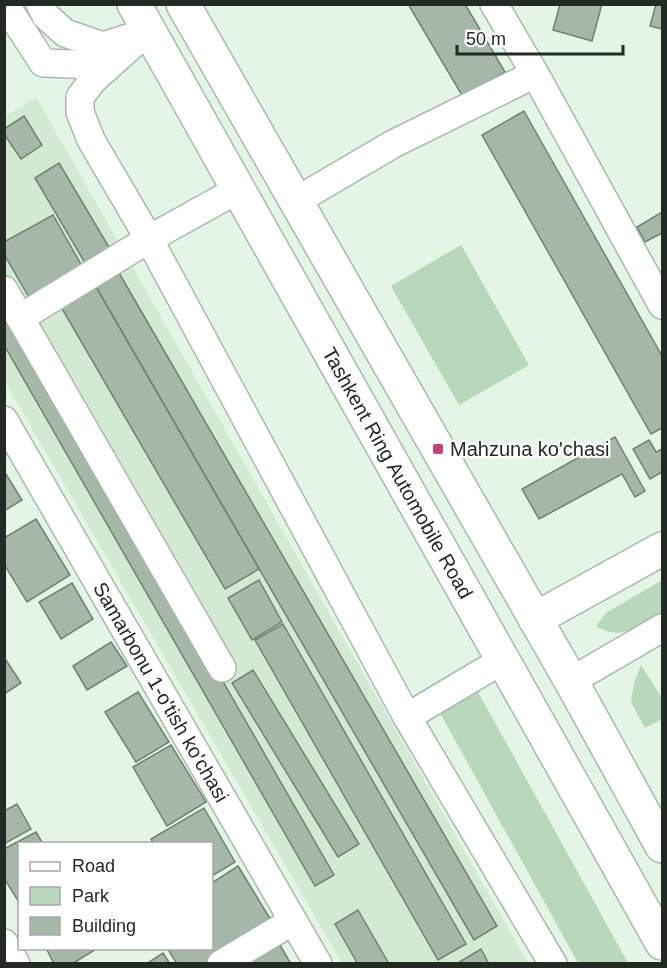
<svg xmlns="http://www.w3.org/2000/svg" width="667" height="968" viewBox="0 0 667 968" font-family="Helvetica,sans-serif">
<style>
.built{fill:#d2ead4}
.green{fill:#b7d8bb}
.building{fill:#a5b7a7;stroke:#718172;stroke-width:1.5}
.lines{fill:none;stroke-linecap:round;stroke-linejoin:round}
.minor-casing{stroke:#a9baab;stroke-width:30}
.major-casing{stroke:#a9baab;stroke-width:36}
.highway-casing{stroke:#a9baab;stroke-width:36}
.minor{stroke:#fff;stroke-width:27}
.major{stroke:#fff;stroke-width:33}
.highway{stroke:#fff;stroke-width:33}
.poi-dot{fill:#c73f79;stroke:#fff;stroke-width:2}
.labels{text-anchor:middle;stroke-width:4.5;stroke-linejoin:round;paint-order:stroke}
.poi-label{font-size:20px;fill:#232a24;stroke:#fff;text-anchor:start}
.street-label{font-size:20px;fill:#232a24;stroke:#fff}
</style>
<rect width="100%" height="100%" fill="#e3f5e5"/>
<!-- built -->
<polygon class="built" points="36,97 528,963 342,963 5,382 4,117"/>
<!-- green -->
<g class="green">
<polygon points="461,245 529,365 459,405 391,286"/>
<path d="M662 580V613C639 626 622 642 596 626L606 613Z"/>
<polygon points="641,665 662,698 662,719 645,728 631,702 634,683"/>
<polygon points="477,690 628,963 578,963 439,711"/>
</g>
<!-- building -->
<g class="building">
<polygon points="408,4 465,4 505,72 463,97"/>
<polygon points="560,4 602,4 592,41 553,30"/>
<polygon points="656,4 662,4 662,29 650,26"/>
<polygon points="524,111 662,356 662,428 651,434 482,135"/>
<polygon points="24,116 42,145 21,159 4,134 4,129"/>
<polygon points="59,163 113,254 88,268 35,178"/>
<polygon points="662,212 662,233 645,242 637,227"/>
<polygon points="53,215 87,275 34,306 4,254 4,242"/>
<polygon points="115,266 497,926 474,940 92,280"/>
<polygon points="92,280 259,569 225,589 57,300"/>
<polygon points="4,300 334,875 315,886 4,345"/>
<polygon points="615,437 645,491 635,497 622,474 539,519 522,489"/>
<polygon points="649,440 656,452 662,449 662,472 650,479 633,449"/>
<polygon points="4,471 22,500 4,511"/>
<polygon points="36,519 70,575 27,602 4,564 4,538"/>
<polygon points="259,580 282,622 252,640 228,598"/>
<polygon points="72,583 93,619 61,639 39,602"/>
<polygon points="283,624 466,944 438,960 255,640"/>
<polygon points="111,642 127,666 87,690 73,666"/>
<polygon points="4,657 21,683 4,694"/>
<polygon points="253,670 359,844 338,857 232,683"/>
<polygon points="138,692 169,742 136,762 105,712"/>
<polygon points="171,745 206,802 167,826 133,767"/>
<polygon points="17,804 31,829 4,844 4,811"/>
<polygon points="204,808 235,862 212,876 212,844 154,844 151,839"/>
<polygon points="36,832 43,844 20,844 20,904 4,878 4,849"/>
<polygon points="238,866 274,925 210,964 177,964 169,951 173,948 212,948 212,883"/>
<polygon points="358,910 389,964 358,964 335,924"/>
<polygon points="277,940 291,964 248,964"/>
<polygon points="46,948 98,948 72,964 54,964"/>
<polygon points="481,949 489,964 456,964"/>
<polygon points="163,953 170,964 146,964"/>
</g>
<g class="lines">
<defs>
<g id="minor">
<polyline points="5,4 43,63 72,64 106,69"/>
<polyline points="40,4 46,16 65,33 103,46 137,35"/>
<polyline points="494,4 535,74 662,305"/>
<polyline points="149,30 94,79 80,97 80,112 91,140 149,239 407,717 553,964"/>
<polyline points="296,201 393,144 535,74"/>
<polyline points="4,290 222,668"/>
<polyline points="20,318 149,239 239,189"/>
<path id="s1" d="M4 420 318 964"/>
<polyline points="571,681 662,628"/>
<polyline points="407,717 503,660"/>
<polyline points="4,943 16,964"/>
<polyline points="221,964 293,921"/>
</g>
<polyline id="major" points="535,619 662,549"/>
<g id="highway">
<path id="s2" d="M134 4 662 943"/>
<polyline points="183,4 571,681 662,846"/>
</g>
</defs>
<!-- minor casing -->
<use href="#minor" class="minor-casing"/>
<!-- major casing -->
<use href="#major" class="major-casing"/>
<!-- highway casing -->
<use href="#highway" class="highway-casing"/>
<!-- minor -->
<use href="#minor" class="minor"/>
<!-- major -->
<use href="#major" class="major"/>
<!-- highway -->
<use href="#highway" class="highway"/>
</g>
<!-- markers -->
<rect class="poi-dot" x="432" y="443" width="12" height="12" rx="3"/>
<g class="labels">
<!-- poi labels -->
<g class="poi-label">
<text x="450" y="456">Mahzuna ko'chasi</text>
</g>
<!-- street labels -->
<g class="street-label">
<text dy="7" stroke="none"><textPath href="#s2" startOffset="538">Tashkent Ring Automobile Road</textPath></text>
<text dy="7" stroke="none"><textPath href="#s1" startOffset="314">Samarbonu 1-o'tish ko'chasi</textPath></text>
</g>
</g>
<!-- border -->
<rect width="667" height="968" fill="none" stroke="#232a24" stroke-width="12"/>
<!-- legend -->
<rect x="18" y="842" width="195" height="108" fill="#ffffff" stroke="#a7aaa7" stroke-width="1.5"/>
<rect x="30" y="862" width="30" height="9" fill="#ffffff" stroke="#a7aaa7" stroke-width="1.5"/>
<text x="72" y="872" font-size="18" fill="#232a24">Road</text>
<rect x="30" y="887" width="30" height="18" fill="#b7d8bb" stroke="#a7aaa7" stroke-width="1.5"/>
<text x="72" y="902" font-size="18" fill="#232a24">Park</text>
<rect x="30" y="917" width="30" height="18" fill="#a5b7a7" stroke="#a7aaa7" stroke-width="1.5"/>
<text x="72" y="932" font-size="18" fill="#232a24">Building</text>
<!-- scale -->
<path d="M457 45v9h166v-9" fill="none" stroke="#232a24" stroke-width="3"/>
<text x="466" y="45" font-size="18" fill="#232a24" stroke="#ffffff" stroke-width="4.5" paint-order="stroke">50 m</text>
</svg>
